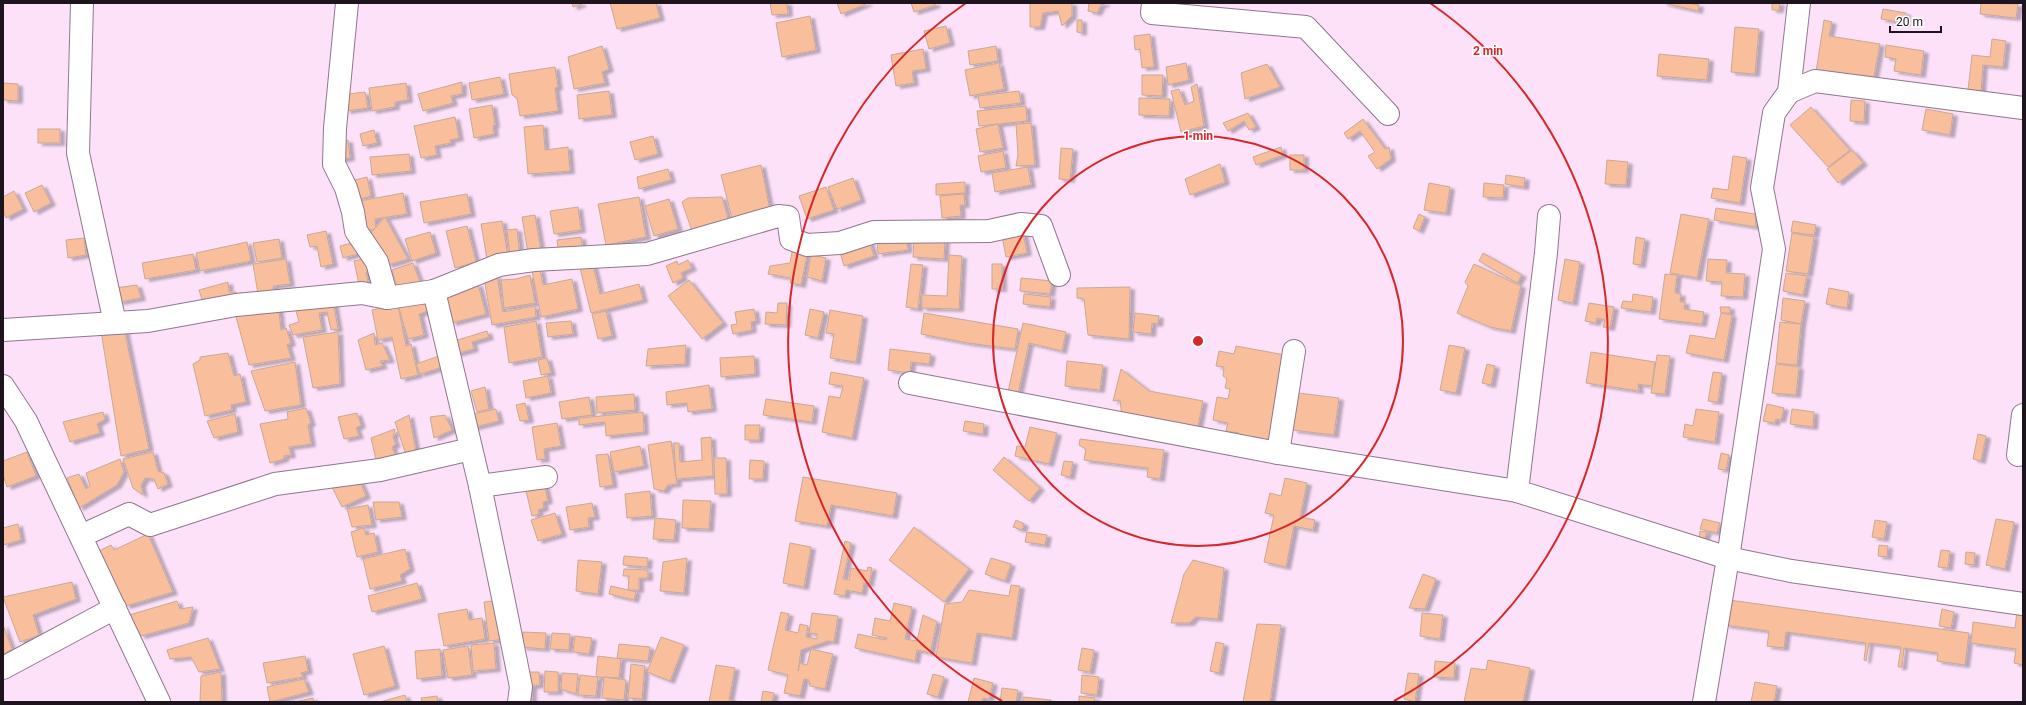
<svg xmlns="http://www.w3.org/2000/svg" width="2026" height="705" viewBox="0 0 2026 705" font-family="Roboto,sans-serif">
<style>
.building{fill:#f9be9b;stroke:#c8a998;filter:url(#shadow)}
.lines{fill:none;stroke-linecap:round;stroke-linejoin:round}
.minor-casing{stroke:#90778d;stroke-width:24}
.minor{stroke:#fff;stroke-width:22}
.ring{fill:none;stroke:#d62828;stroke-width:2}
.centre{fill:#d62828;stroke:#fff;stroke-width:2}
.ring-label{font-size:12px;text-anchor:middle;font-weight:bold;fill:#d62828;stroke:#fff;stroke-width:3;stroke-linejoin:round;paint-order:stroke}
</style>
<defs>
<filter id="shadow"><feDropShadow dx="4.5" dy="2.5" stdDeviation="1" flood-color="#0004"/></filter>
</defs>
<rect width="100%" height="100%" fill="#fce1f9"/>
<!-- building -->
<g class="building">
<polygon points="572,3 581,3 582,4 573,7"/>
<polygon points="610,3 656,3 660,18 617,29"/>
<polygon points="770,3 787,3 788,14 772,15"/>
<polygon points="837,3 868,3 841,14"/>
<polygon points="911,3 935,3 936,5 914,12"/>
<polygon points="1030,3 1072,3 1072,16 1062,26 1058,11 1043,13 1040,27 1030,27"/>
<polygon points="1089,3 1105,3 1105,4 1101,5 1097,13 1088,11"/>
<polygon points="1663,3 1688,3 1699,5 1698,11"/>
<polygon points="1772,3 1780,3 1779,10 1772,10"/>
<polygon points="1981,3 2018,4 2016,18 1980,14"/>
<polygon points="1883,9 1906,13 1905,23 1881,19"/>
<polygon points="810,16 816,50 782,57 776,23"/>
<polygon points="1077,20 1082,20 1082,33 1077,32"/>
<polygon points="1824,20 1832,22 1829,36 1880,44 1873,81 1816,72"/>
<polygon points="946,26 950,43 929,49 924,31"/>
<polygon points="1735,27 1759,29 1755,74 1731,72"/>
<polygon points="1150,34 1154,67 1142,68 1140,49 1135,50 1134,36"/>
<polygon points="1992,39 2006,41 2003,67 1983,65 1981,91 1968,90 1972,55 1990,57"/>
<polygon points="1886,45 1924,51 1921,75 1894,71 1896,59 1885,57"/>
<polygon points="602,46 609,69 602,72 605,83 574,89 568,57"/>
<polygon points="996,46 998,61 970,65 968,51"/>
<polygon points="923,49 926,69 912,71 914,83 896,86 891,55"/>
<polygon points="1659,54 1709,59 1707,80 1657,76"/>
<polygon points="999,63 1004,89 970,96 965,70"/>
<polygon points="1186,63 1189,80 1168,85 1166,67"/>
<polygon points="1267,64 1280,87 1245,99 1241,73"/>
<polygon points="555,67 558,87 555,88 558,111 520,116 517,98 512,95 509,74"/>
<polygon points="1142,75 1163,75 1162,96 1142,95"/>
<polygon points="500,77 504,94 472,100 469,83"/>
<polygon points="462,82 462,94 451,96 453,103 423,111 418,94"/>
<polygon points="3,83 18,84 18,101 3,100"/>
<polygon points="406,83 408,100 395,102 395,107 372,111 369,88"/>
<polygon points="1197,84 1204,126 1181,132 1171,91 1179,89 1185,105 1194,101 1191,87"/>
<polygon points="609,91 612,115 579,119 577,95"/>
<polygon points="1019,91 1021,103 980,108 978,96"/>
<polygon points="365,92 368,108 346,111 348,94"/>
<polygon points="1139,98 1170,99 1169,116 1139,115"/>
<polygon points="1851,100 1865,101 1864,122 1850,121"/>
<polygon points="492,105 495,125 493,126 494,134 474,138 469,109"/>
<polygon points="1026,106 1027,121 979,126 977,111"/>
<polygon points="1811,107 1850,150 1828,167 1790,125"/>
<polygon points="1926,109 1953,114 1950,135 1922,130"/>
<polygon points="1248,113 1256,127 1249,130 1244,121 1228,131 1223,123"/>
<polygon points="455,117 459,138 450,140 451,143 435,146 437,155 421,158 414,126"/>
<polygon points="1363,119 1385,149 1389,147 1391,159 1377,169 1368,156 1375,152 1360,131 1348,139 1344,133"/>
<polygon points="1031,123 1035,165 1016,166 1018,154 1016,124"/>
<polygon points="998,124 1003,148 980,152 976,129"/>
<polygon points="543,125 545,150 568,147 570,171 528,174 524,127"/>
<rect x="38" y="129" width="22" height="14"/>
<polygon points="374,130 377,143 363,146 360,134"/>
<polygon points="653,136 658,154 635,160 630,142"/>
<polygon points="348,140 350,158 339,160 342,141"/>
<polygon points="1281,147 1283,155 1256,165 1253,157"/>
<polygon points="1061,148 1073,149 1070,180 1059,179"/>
<polygon points="1852,150 1863,163 1838,183 1827,169"/>
<polygon points="1003,151 1006,168 981,172 978,156"/>
<polygon points="409,154 411,171 372,175 370,157"/>
<rect x="1290" y="155" width="14" height="15"/>
<polygon points="1733,156 1747,158 1740,203 1711,198 1713,188 1728,190"/>
<polygon points="1607,160 1628,162 1626,185 1605,184"/>
<polygon points="1220,164 1225,182 1190,195 1185,179"/>
<polygon points="761,165 770,210 733,222 721,175"/>
<polygon points="1028,167 1031,185 995,192 992,173"/>
<polygon points="668,169 671,180 639,189 637,177"/>
<polygon points="1506,175 1525,178 1524,187 1505,184"/>
<polygon points="367,177 371,196 356,200 351,181"/>
<polygon points="853,178 861,200 837,209 828,187"/>
<polygon points="965,182 965,193 936,195 936,184"/>
<polygon points="1429,183 1450,187 1446,213 1424,210"/>
<polygon points="1484,183 1504,185 1503,198 1483,197"/>
<polygon points="42,185 51,203 34,212 25,193"/>
<polygon points="826,187 834,210 807,219 799,196"/>
<polygon points="14,191 23,209 6,218 3,211 3,197"/>
<polygon points="403,193 407,214 375,219 376,229 360,232 355,202"/>
<polygon points="467,194 471,214 424,223 420,202"/>
<polygon points="964,194 965,205 960,205 961,216 942,218 940,196"/>
<polygon points="639,197 646,237 606,245 598,204"/>
<polygon points="722,197 729,222 692,231 682,202 688,198"/>
<polygon points="669,199 678,229 654,236 645,206"/>
<polygon points="578,207 581,230 554,234 550,211"/>
<polygon points="1716,208 1755,214 1756,227 1714,220"/>
<polygon points="1419,214 1425,217 1419,231 1413,228"/>
<polygon points="1681,214 1709,219 1697,278 1670,273"/>
<polygon points="535,215 541,251 528,253 522,217"/>
<polygon points="385,217 408,259 388,265 369,235"/>
<polygon points="502,221 508,256 487,259 481,224"/>
<polygon points="1793,221 1816,225 1814,235 1791,232"/>
<polygon points="467,226 476,262 455,268 446,231"/>
<polygon points="517,229 520,255 510,256 507,230"/>
<polygon points="326,231 333,264 321,267 317,246 310,247 307,235"/>
<polygon points="430,232 436,253 412,261 405,239"/>
<polygon points="1023,232 1027,253 1006,257 1002,236"/>
<polygon points="1792,233 1814,237 1808,274 1786,271"/>
<polygon points="906,236 908,250 878,254 877,240"/>
<polygon points="581,237 583,252 559,255 557,240"/>
<polygon points="1636,237 1645,239 1641,265 1633,264"/>
<polygon points="84,238 86,255 68,258 66,240"/>
<polygon points="914,238 945,240 944,259 913,257"/>
<polygon points="279,239 282,258 257,262 253,243"/>
<polygon points="869,240 874,256 844,266 839,249"/>
<polygon points="359,241 361,253 343,258 340,246"/>
<polygon points="247,242 251,261 200,271 196,253"/>
<polygon points="793,247 808,250 801,285 790,283 791,278 768,274 770,266 790,263"/>
<polygon points="1483,253 1522,275 1517,283 1479,261"/>
<polygon points="193,254 196,270 145,279 142,263"/>
<polygon points="811,255 826,258 822,281 807,277"/>
<polygon points="949,255 962,256 959,309 922,308 922,295 947,296"/>
<polygon points="372,257 374,271 366,272 369,287 360,289 354,261"/>
<polygon points="286,259 290,284 273,286 275,297 259,300 253,264"/>
<polygon points="1565,259 1580,262 1573,303 1558,300"/>
<polygon points="1708,259 1727,260 1726,273 1745,274 1743,297 1721,296 1722,282 1706,281"/>
<polygon points="688,260 692,268 681,273 683,278 673,283 666,266 677,261 678,265"/>
<polygon points="413,263 421,285 399,293 392,270"/>
<polygon points="911,264 923,265 918,309 906,307"/>
<rect x="992" y="264" width="10" height="25"/>
<polygon points="1474,264 1521,286 1511,331 1490,327 1457,313 1468,286 1465,282"/>
<polygon points="593,265 600,294 639,284 643,300 591,313 580,268"/>
<polygon points="540,269 543,285 572,279 578,309 541,317 532,271"/>
<polygon points="1786,273 1807,276 1803,295 1783,291"/>
<polygon points="1665,274 1677,275 1675,293 1681,294 1680,302 1685,302 1684,309 1704,312 1702,324 1659,319"/>
<polygon points="530,275 535,303 504,308 501,280 516,279"/>
<polygon points="497,276 503,312 535,306 536,317 492,325 484,278"/>
<polygon points="1021,278 1052,281 1050,294 1020,291"/>
<polygon points="689,280 723,323 702,339 668,296"/>
<polygon points="228,282 229,292 236,292 239,300 204,306 199,290"/>
<polygon points="478,284 486,314 452,323 444,293"/>
<polygon points="137,285 141,298 119,302 115,288"/>
<polygon points="1130,287 1129,339 1088,335 1084,299 1077,298 1077,288"/>
<polygon points="1829,288 1849,292 1847,308 1826,304"/>
<polygon points="1024,294 1051,297 1050,307 1023,304"/>
<polygon points="1633,294 1653,297 1651,312 1621,308 1623,301 1632,302"/>
<polygon points="424,298 428,311 419,314 424,335 408,339 398,305"/>
<polygon points="1783,298 1805,301 1801,324 1781,320"/>
<polygon points="333,300 338,329 331,330 327,312 319,313 322,330 293,335 289,325 299,322 294,304"/>
<polygon points="778,303 787,303 786,325 765,324 766,312 777,313"/>
<polygon points="1589,303 1614,307 1610,328 1603,327 1605,320 1597,318 1596,323 1585,321"/>
<polygon points="278,304 281,330 286,328 291,343 287,345 291,358 249,365 235,313"/>
<polygon points="398,305 406,346 411,344 418,375 401,379 392,337 378,340 372,310"/>
<polygon points="1720,307 1730,307 1730,313 1721,313"/>
<polygon points="754,309 756,321 751,322 752,330 733,334 731,325 737,324 735,312"/>
<polygon points="810,309 824,312 818,338 805,335"/>
<polygon points="830,310 863,316 856,362 830,358 834,334 826,333"/>
<polygon points="606,311 612,336 598,339 592,314"/>
<polygon points="924,313 1018,329 1015,349 968,343 921,334"/>
<polygon points="1135,313 1159,316 1158,324 1152,323 1151,334 1133,332"/>
<polygon points="1721,313 1732,315 1724,360 1686,353 1690,335 1715,339"/>
<polygon points="536,321 542,357 509,363 504,327"/>
<polygon points="571,321 573,334 548,337 546,323"/>
<polygon points="1780,322 1801,324 1797,365 1776,363"/>
<polygon points="1023,323 1066,332 1062,351 1029,343 1018,394 1008,392"/>
<polygon points="124,328 149,449 121,456 101,331"/>
<polygon points="487,331 489,337 472,342 474,349 455,354 451,342"/>
<polygon points="338,332 340,384 313,388 303,337"/>
<polygon points="374,333 375,345 382,343 390,360 380,361 383,366 366,370 358,340"/>
<polygon points="686,345 685,364 646,366 648,349"/>
<polygon points="1449,345 1465,348 1456,393 1440,390"/>
<polygon points="1236,346 1285,355 1269,448 1238,443 1239,433 1226,431 1228,423 1213,420 1217,397 1228,399 1230,389 1225,388 1227,379 1223,376 1224,367 1216,366 1219,351 1234,354"/>
<polygon points="890,349 931,354 929,364 911,362 910,373 888,370"/>
<polygon points="1591,352 1655,362 1652,386 1638,384 1639,391 1586,383"/>
<polygon points="228,353 234,376 240,374 246,402 231,405 232,410 205,416 193,364 200,360 200,357"/>
<polygon points="1657,355 1670,356 1665,394 1651,393"/>
<polygon points="439,356 443,367 420,374 416,364"/>
<polygon points="754,356 755,374 721,377 720,358"/>
<polygon points="547,358 551,373 541,375 538,360"/>
<polygon points="1067,361 1103,365 1100,390 1065,386"/>
<polygon points="295,362 301,405 265,411 251,371"/>
<polygon points="1487,364 1495,366 1491,385 1482,383"/>
<polygon points="1776,364 1799,367 1796,395 1772,393"/>
<polygon points="1121,369 1149,391 1203,401 1197,431 1122,417 1120,400 1113,401"/>
<polygon points="831,372 864,378 852,438 822,432 829,396 840,398 843,386 829,384"/>
<polygon points="1713,372 1722,373 1718,402 1708,401"/>
<polygon points="548,376 551,393 526,398 523,381"/>
<polygon points="709,385 712,409 688,412 687,403 667,405 666,392"/>
<polygon points="485,387 489,409 477,412 471,391"/>
<polygon points="1298,393 1339,398 1334,435 1293,430"/>
<polygon points="634,394 635,410 597,413 596,397"/>
<polygon points="589,397 592,415 562,419 559,402"/>
<polygon points="766,399 814,406 812,422 763,415"/>
<polygon points="525,403 529,420 520,421 516,405"/>
<polygon points="1767,404 1784,408 1781,420 1776,419 1775,423 1763,421"/>
<polygon points="306,408 311,423 308,425 311,444 289,447 291,455 284,456 284,459 270,463 260,424 288,419 287,412"/>
<polygon points="496,409 499,421 471,428 468,415"/>
<polygon points="1696,409 1719,412 1715,442 1683,437 1685,424 1693,426"/>
<polygon points="1792,409 1814,412 1813,427 1790,424"/>
<polygon points="103,412 105,419 97,424 100,433 70,442 63,422"/>
<polygon points="643,412 644,432 606,436 605,422 579,425 579,418"/>
<polygon points="357,413 361,425 356,428 359,436 344,439 338,417"/>
<polygon points="235,414 238,432 214,438 207,421"/>
<polygon points="409,415 416,451 406,455 395,422"/>
<polygon points="445,415 452,430 434,438 430,417"/>
<polygon points="965,421 984,424 983,434 963,431"/>
<polygon points="557,423 561,446 544,449 545,459 537,460 532,427"/>
<polygon points="745,425 760,425 759,440 745,440"/>
<polygon points="1030,427 1057,433 1049,464 1015,456 1017,446 1025,447"/>
<polygon points="395,429 393,438 396,444 392,447 397,459 377,464 371,438"/>
<polygon points="1978,434 1986,436 1981,461 1973,459"/>
<polygon points="711,437 713,476 676,479 674,443 679,443 680,462 702,460 701,438"/>
<polygon points="1080,439 1164,450 1160,479 1147,477 1148,468 1084,460 1086,449 1079,445"/>
<polygon points="671,441 677,484 668,485 664,491 654,489 648,445"/>
<polygon points="640,446 644,466 614,472 610,452"/>
<polygon points="27,452 36,476 7,487 3,475 3,461"/>
<polygon points="153,452 158,471 164,473 168,484 158,489 154,479 145,478 141,485 143,495 133,488 123,459"/>
<polygon points="1721,453 1729,455 1726,470 1718,469"/>
<polygon points="608,454 613,485 600,487 596,455"/>
<polygon points="1004,457 1040,488 1029,501 993,470"/>
<polygon points="714,458 726,458 727,494 715,494"/>
<polygon points="120,459 124,472 117,485 79,508 67,478 79,474 86,489 90,486 86,473"/>
<polygon points="750,460 764,461 763,479 749,479"/>
<polygon points="1064,461 1073,462 1070,477 1061,475"/>
<polygon points="803,477 897,493 893,516 831,505 827,526 795,521"/>
<polygon points="1285,478 1307,483 1300,517 1315,520 1313,530 1294,526 1286,567 1264,562 1274,515 1265,513 1270,493 1281,496"/>
<polygon points="359,479 366,496 342,507 331,485"/>
<polygon points="544,483 548,501 543,502 544,508 538,510 539,514 532,516 525,487"/>
<polygon points="650,491 652,516 627,518 625,494"/>
<polygon points="683,500 711,501 709,529 682,528"/>
<polygon points="373,502 399,502 402,517 376,520"/>
<polygon points="592,503 595,517 588,518 589,527 570,530 566,507"/>
<polygon points="368,505 372,525 352,527 347,509"/>
<polygon points="555,513 562,534 538,541 531,520"/>
<polygon points="655,518 676,520 674,540 653,539"/>
<polygon points="1703,519 1720,523 1717,533 1700,529"/>
<polygon points="1996,519 2014,522 2005,569 1986,565"/>
<polygon points="1016,520 1024,524 1022,530 1013,527"/>
<polygon points="1875,520 1887,522 1884,539 1872,537"/>
<polygon points="18,524 21,540 3,545 3,528"/>
<polygon points="914,527 969,569 944,602 889,560"/>
<polygon points="364,528 366,535 374,533 378,552 357,557 351,532"/>
<polygon points="1700,531 1707,532 1705,538 1699,537"/>
<polygon points="1027,532 1047,535 1045,545 1025,542"/>
<polygon points="148,534 173,592 126,606 99,551 111,545 114,550"/>
<polygon points="845,541 851,543 843,579 849,580 851,568 867,571 868,567 872,568 869,584 864,583 862,593 846,590 845,596 834,594"/>
<polygon points="790,543 811,547 804,587 783,583"/>
<polygon points="1879,545 1888,546 1887,557 1878,556"/>
<polygon points="405,549 410,569 400,575 402,581 370,589 363,559"/>
<polygon points="1941,550 1950,551 1948,568 1938,567"/>
<polygon points="1966,552 1975,553 1974,565 1965,564"/>
<polygon points="624,556 648,558 647,567 623,565"/>
<polygon points="687,558 684,593 660,591 663,562"/>
<polygon points="991,558 1011,564 1005,581 985,574"/>
<polygon points="578,560 602,562 598,594 576,591"/>
<polygon points="1193,560 1224,568 1218,619 1195,617 1190,623 1171,623 1184,574"/>
<polygon points="624,569 648,570 648,578 639,578 639,590 628,590 629,576 623,576"/>
<polygon points="1423,574 1436,579 1425,609 1409,608"/>
<polygon points="72,582 76,599 33,615 39,635 20,642 3,597"/>
<polygon points="417,583 422,599 372,612 368,596"/>
<polygon points="1011,585 1020,586 1012,638 977,633 972,663 936,657 945,604 962,602 969,590 1009,596"/>
<polygon points="611,586 636,592 634,600 609,594"/>
<polygon points="501,600 506,639 489,641 484,602"/>
<polygon points="1729,600 1969,633 1965,665 1937,661 1938,653 1904,648 1902,667 1898,667 1901,647 1869,643 1866,661 1864,660 1866,643 1786,632 1784,648 1767,646 1769,631 1725,625"/>
<polygon points="177,601 180,609 193,607 189,623 141,636 129,615"/>
<polygon points="894,603 912,607 905,639 917,641 923,615 937,622 930,653 917,650 915,661 855,648 858,634 886,640 887,638 872,635 875,618 890,621"/>
<polygon points="467,609 469,620 482,618 485,639 444,646 438,614"/>
<polygon points="1942,609 1954,612 1951,628 1939,626"/>
<polygon points="781,612 789,614 785,630 798,633 800,624 808,626 806,637 817,639 817,634 809,633 812,613 838,616 834,642 828,641 801,650 798,671 800,663 807,665 811,649 833,654 825,689 810,686 809,680 804,679 800,696 784,693 788,675 768,670"/>
<polygon points="2017,612 2023,613 2023,665 2014,663 2016,649 1971,643 1973,622 2015,628"/>
<polygon points="1422,613 1443,615 1440,639 1420,636"/>
<polygon points="1257,624 1281,625 1270,702 1243,702"/>
<polygon points="3,625 12,649 3,655"/>
<polygon points="523,632 546,633 545,649 522,647"/>
<polygon points="552,633 570,634 569,650 550,649"/>
<polygon points="575,636 592,638 589,654 573,652"/>
<polygon points="661,637 684,645 670,681 647,672"/>
<polygon points="208,638 220,669 199,672 191,657 170,659 167,650"/>
<polygon points="1216,642 1224,644 1219,673 1210,671"/>
<polygon points="494,643 496,669 473,671 471,645"/>
<polygon points="619,644 650,647 648,661 617,658"/>
<polygon points="384,646 395,686 364,695 353,654"/>
<polygon points="468,646 472,675 448,678 443,650"/>
<polygon points="1082,648 1094,650 1090,672 1078,670"/>
<polygon points="440,649 442,676 417,679 415,651"/>
<polygon points="305,656 308,671 301,673 303,677 267,683 263,663"/>
<polygon points="598,656 621,659 619,678 598,677 596,675"/>
<polygon points="1488,660 1530,668 1523,702 1464,702 1471,668 1486,670"/>
<polygon points="1435,661 1455,663 1454,678 1434,677"/>
<polygon points="631,664 645,666 642,699 628,698"/>
<polygon points="716,665 735,668 729,700 741,702 709,702"/>
<polygon points="545,671 558,672 558,692 544,692"/>
<polygon points="221,672 222,702 200,702 201,676"/>
<polygon points="526,672 539,672 540,685 532,686 532,701 526,701"/>
<polygon points="562,673 578,674 576,694 561,689"/>
<polygon points="1408,673 1419,674 1415,702 1404,699"/>
<polygon points="933,674 944,677 938,697 927,694"/>
<polygon points="580,675 598,677 596,696 578,695"/>
<polygon points="1082,675 1099,677 1097,695 1081,693"/>
<polygon points="604,677 626,680 624,700 602,698"/>
<polygon points="974,678 993,683 989,699 983,698 982,702 968,702"/>
<polygon points="304,679 309,692 270,702 267,687"/>
<polygon points="1755,682 1777,686 1774,702 1751,702"/>
<polygon points="1002,688 1018,690 1016,702 1000,702"/>
<polygon points="763,691 774,693 772,702 761,702"/>
<polygon points="405,695 407,702 380,702"/>
<polygon points="437,696 438,702 422,702 421,698"/>
<polygon points="1079,696 1095,698 1094,702 1079,702"/>
<polygon points="1023,697 1051,700 1051,702 1023,702"/>
<polygon points="313,698 314,702 295,702"/>
</g>
<g class="lines">
<defs>
<g id="minor">
<polyline points="82,3 78,153 115,323"/>
<polyline points="347,3 335,128 334,164 346,188 353,212 356,231 377,262 387,298"/>
<polyline points="1153,3 1152,13 1306,27 1388,114"/>
<polyline points="1789,92 1815,81 2023,108"/>
<polyline points="434,291 480,486 504,602 521,687 519,702"/>
<polyline points="3,330 148,321 236,305 362,293 387,298 434,291 499,265 534,260 647,254 778,216 788,217 791,239 807,245 840,243 874,232 989,231 1021,224 1041,226 1059,275"/>
<polyline points="910,383 1278,453 1517,491 1728,558 1791,571 2023,604"/>
<polyline points="3,386 26,421 159,702"/>
<polyline points="1278,453 1294,351"/>
<polyline points="2018,455 2023,415"/>
<polyline points="480,486 546,477"/>
<polyline points="1517,491 1546,253 1549,216"/>
<polyline points="81,536 129,514 150,525 275,484 380,470 471,449"/>
<polyline points="3,668 115,608"/>
<polyline points="1704,702 1728,558 1774,249 1762,188 1774,113 1789,92 1799,3"/>
</g>
</defs>
<!-- minor casing -->
<use href="#minor" class="minor-casing"/>
<!-- minor -->
<use href="#minor" class="minor"/>
</g>
<!-- distance rings -->
<g class="ring">
<circle cx="1198" cy="341" r="205"/>
<path d="M1002 701A410 410 0 0 1 966 3M1430 3A410 410 0 0 1 1394 701"/>
</g>
<circle cx="1198" cy="341" r="6" class="centre"/>
<g class="ring-label">
<text x="1488" y="55">2 min</text>
<text x="1198" y="140">1 min</text>
</g>
<!-- border -->
<rect width="2026" height="705" fill="none" stroke="#1e141d" stroke-width="8"/>
<!-- scale -->
<path d="M1890 26v6h51v-6" fill="none" stroke="#1e141d" stroke-width="2"/>
<text x="1896" y="26" font-size="12" fill="#1e141d" stroke="#ffffff" stroke-width="3" paint-order="stroke">20 m</text>
</svg>
